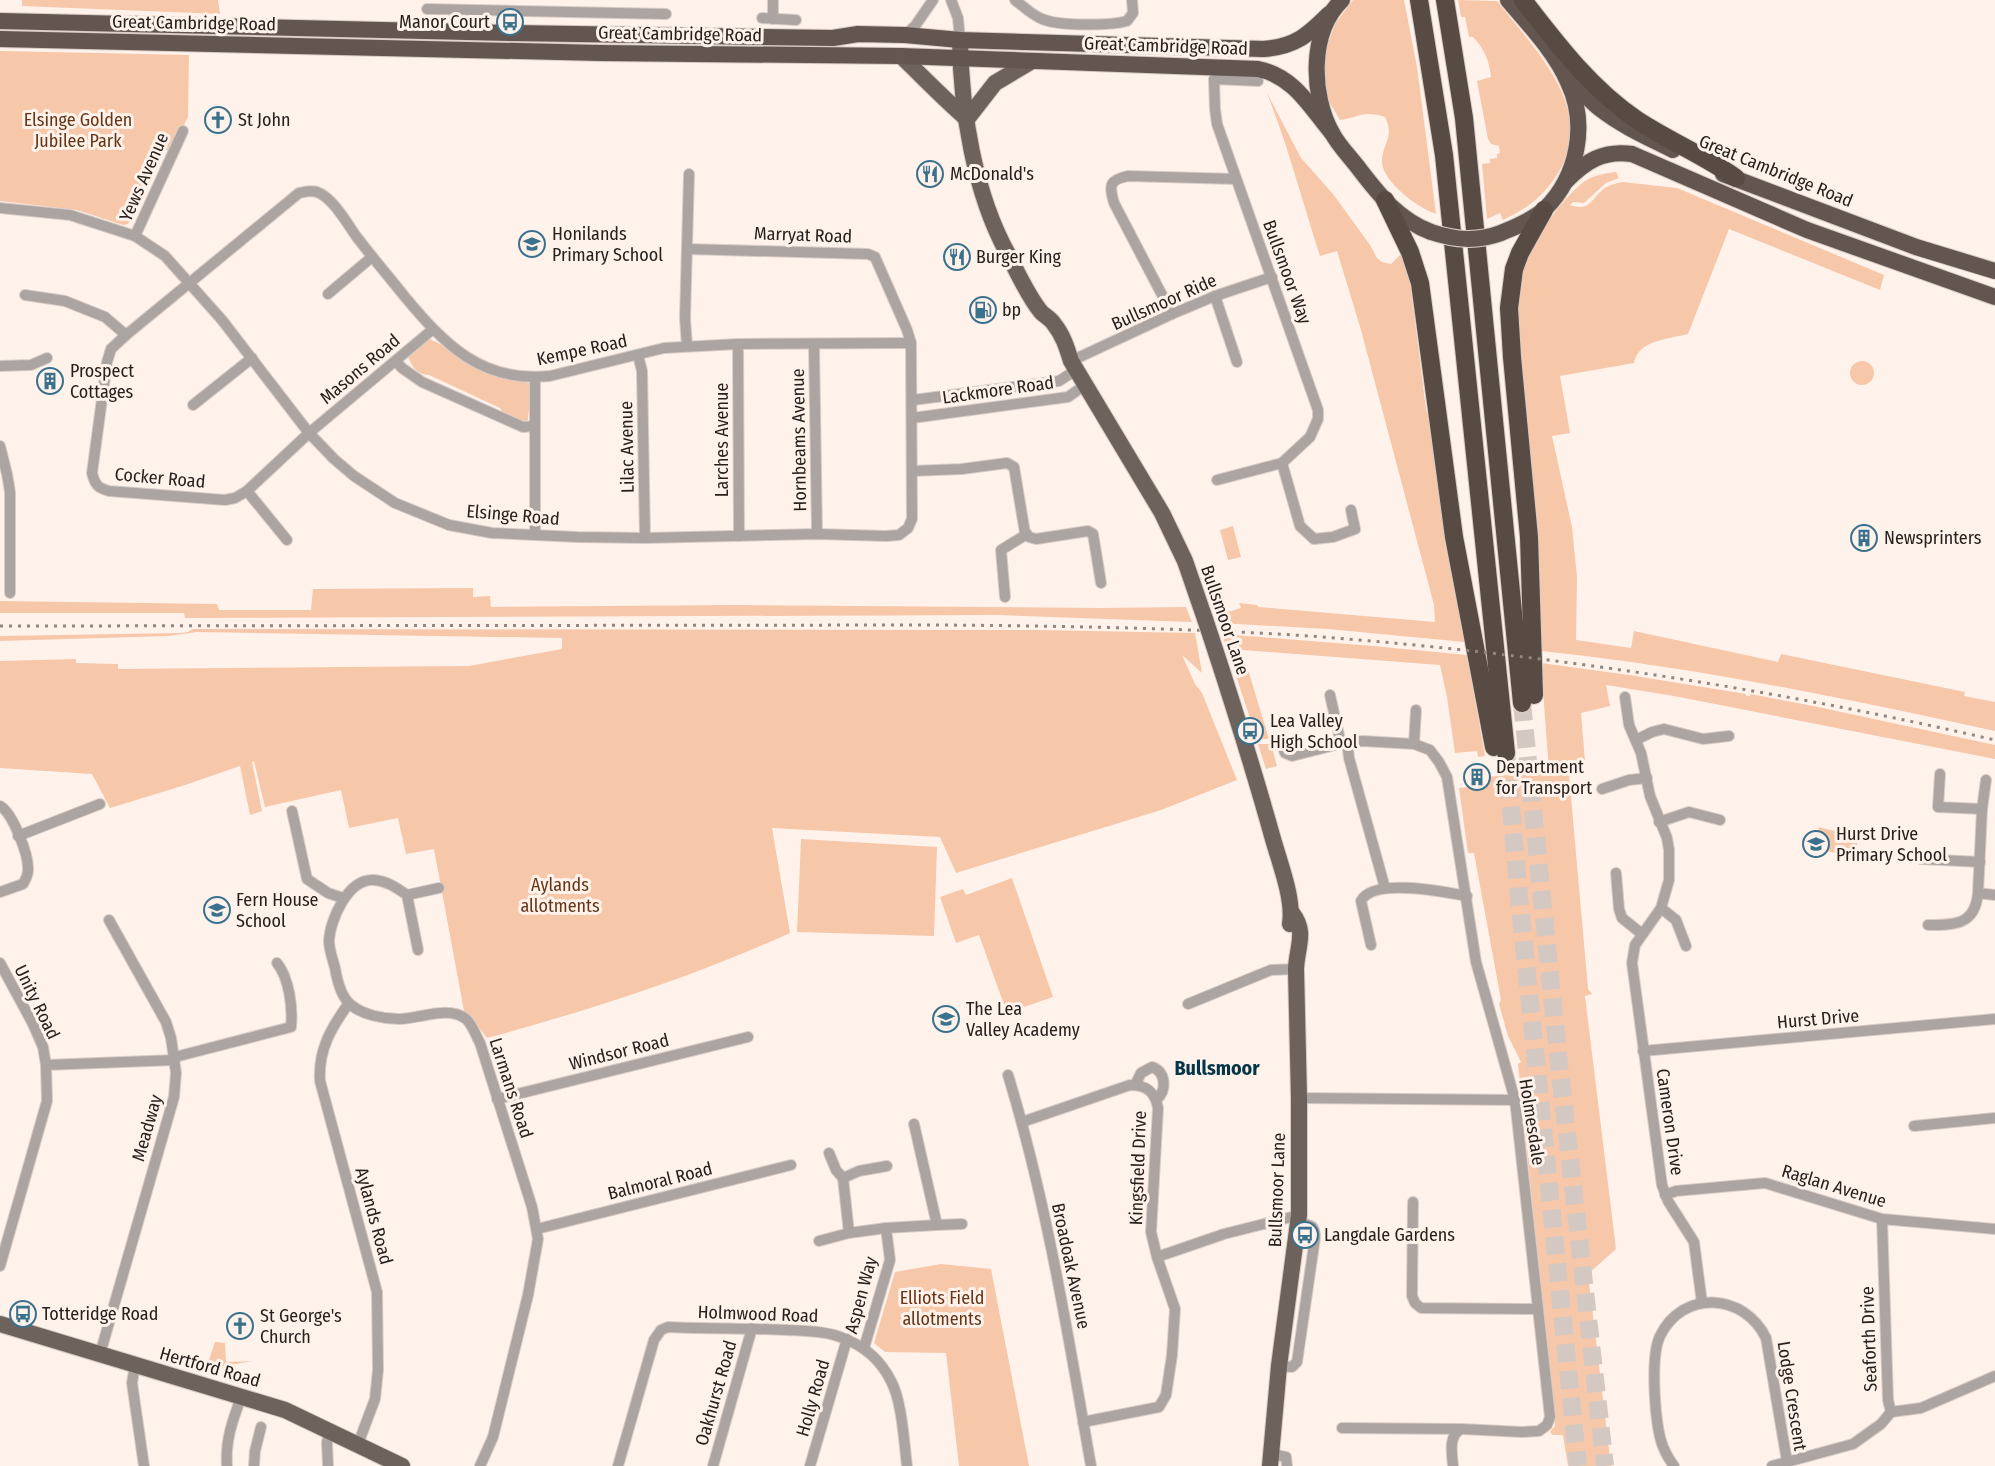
<svg xmlns="http://www.w3.org/2000/svg" width="1995" height="1466" viewBox="0 0 1995 1466" font-family="'Fira Sans Condensed',sans-serif">
<style>
.green{fill:#f7c7aa}
.lines{fill:none;stroke-linecap:round;stroke-linejoin:round}
.motorway-tunnel{stroke:#d4c8c2;stroke-width:18;stroke-dasharray:18 9;stroke-linecap:butt}
.minor-casing{stroke:#d8ccc6;stroke-width:12}
.primary-casing{stroke:#d8ccc6;stroke-width:18}
.trunk-casing{stroke:#d8ccc6;stroke-width:18}
.motorway-casing{stroke:#d8ccc6;stroke-width:20}
.minor{stroke:#aba4a0;stroke-width:10}
.primary{stroke:#6e625c;stroke-width:16}
.trunk{stroke:#635650;stroke-width:16}
.motorway{stroke:#584b44;stroke-width:18}
.rail{stroke:#908782;stroke-width:3;stroke-dasharray:3 6;stroke-linecap:butt}
.primary-bridge-casing{stroke:#d8ccc6;stroke-width:18;stroke-linecap:butt}
.trunk-bridge-casing{stroke:#d8ccc6;stroke-width:18;stroke-linecap:butt}
.primary-bridge{stroke:#6e625c;stroke-width:16}
.trunk-bridge{stroke:#635650;stroke-width:16}
.labels{text-anchor:middle;stroke-width:6;stroke-linejoin:round;paint-order:stroke}
.poi-label{font-size:18px;fill:#27211e;stroke:#fff2eb;text-anchor:start}
.street-label{font-size:18px;fill:#27211e;stroke:#fff2eb}
.park-label{font-size:18px;fill:#663515;stroke:#fff2eb}
.neighbourhood-label{font-size:20px;font-weight:bold;fill:#043549;stroke:#fff2eb}
</style>
<rect width="100%" height="100%" fill="#fff2eb"/>
<!-- green -->
<g class="green">
<polygon points="22,0 218,0 220,14 22,6"/>
<path d="M1353 0H1404L1417 67 1436 214C1418 208 1379 180 1382 158 1385 141 1394 135 1385 117 1363 110 1360 117 1340 120L1328 100 1325 86V53L1335 24Z"/>
<path d="M1458 0 1497 1C1534 49 1598 109 1558 173 1544 196 1528 208 1503 220L1500 213 1487 219 1482 164 1490 163V159L1497 158V154L1500 153 1499 146 1491 144 1488 139 1477 81 1491 77C1489 60 1485 50 1473 37H1469L1465 17H1461Z"/>
<polygon points="0,51 189,55 188,117 170,151 156,147 151,157 159,162 128,224 123,225 77,210 0,201"/>
<path d="M1266 91 1301 158 1333 194 1370 245 1377 258 1382 262 1391 264 1401 254 1409 274 1426 409 1433 433 1452 570 1465 642 1328 629 1219 623 1206 585 1219 582 1228 612 1241 608 1239 603 1257 605 1259 607 1435 622 1434 605 1361 330 1337 251 1320 256C1302 201 1288 145 1266 91Z"/>
<path d="M1616 172 1619 178 1606 183 1584 203 1573 202 1570 205C1591 212 1590 199 1605 188 1611 184 1617 183 1623 182L1677 188 1884 275 1880 290 1729 229 1688 334C1669 339 1638 340 1634 363L1560 376 1570 433 1552 436 1572 527 1577 577 1576 640 1631 648 1634 631 1778 662 1781 654 1965 692 1964 696 1995 702V731C1845 698 1694 667 1541 651L1535 512 1518 326C1517 307 1518 289 1522 271 1528 245 1564 196 1585 181 1594 175 1606 173 1616 172Z"/>
<path d="M430 339C452 349 466 367 491 374 503 378 522 377 531 385L528 420 523 422 504 415 500 408 429 375C417 375 412 366 408 357Z"/>
<circle cx="1862" cy="373" r="12"/>
<polygon points="1233,526 1241,557 1228,560 1220,530"/>
<polygon points="473,588 473,597 490,596 491,607 736,605 1100,608 1186,607 1192,622 998,615 189,618 185,618 184,613 0,613 0,601 217,604 219,610 311,610 313,589"/>
<path d="M193 629 1037 630 1195 633 1202 673 1182 655 1195 684 1202 693 1237 780 1161 810 956 873 940 837 772 828 790 933C692 977 590 1010 487 1038L472 1019 464 1011 434 849 406 854 398 818 349 828 341 790 265 807 254 761 252 762 262 811 250 815 240 766 182 786 110 808 92 774 0 768V661L76 659V663L118 664V669L469 666 562 649V638L197 632 168 636 0 641V636L181 633 188 632Z"/>
<polygon points="1222,634 1373,646 1467,655 1485,756 1478,757 1477,751 1455,753 1447,697 1440,665 1242,650 1269,739 1257,739"/>
<polygon points="1541,663 1629,675 1746,694 1746,696 1750,696 1751,694 1818,707 1995,745 1995,759 1674,696 1606,685 1610,706 1581,713 1585,761 1568,763 1588,989 1592,994 1585,996 1616,1249 1588,1274 1611,1466 1568,1466 1563,1435 1553,1435 1550,1432 1555,1426 1518,1064 1521,1062 1508,1036 1499,1004 1501,1000 1474,853 1468,853 1459,788 1488,785 1487,777 1549,771"/>
<polygon points="1258,744 1271,744 1277,766 1266,769"/>
<polygon points="1819,827 1859,837 1853,858 1813,847"/>
<polygon points="801,839 937,847 934,936 797,932"/>
<polygon points="1012,878 1053,997 1007,1013 979,935 956,943 940,897 963,889 966,895"/>
<polygon points="941,1264 991,1269 1029,1466 959,1466 946,1353 885,1352 874,1343 895,1272"/>
<polygon points="215,1342 225,1343 226,1362 253,1361 206,1369"/>
</g>
<g class="lines">
<!-- motorway-tunnel -->
<g class="motorway-tunnel">
<polyline points="1522,703 1560,1073 1605,1466"/>
<polyline points="1506,753 1520,907 1578,1466"/>
</g>
<defs>
<g id="minor">
<polyline points="951,0 958,18 960,40"/>
<path d="M1015 0C1024 7 1032 15 1042 19 1059 26 1109 26 1127 21L1133 13 1132 0"/>
<polyline points="427,9 666,14"/>
<polyline points="762,18 796,20"/>
<polyline points="773,19 773,0"/>
<polyline points="905,35 915,26 933,0"/>
<polyline points="0,208 70,215 135,236 165,256 222,320 309,433 334,459 354,476 395,503 449,525 492,533 577,537 645,538 817,534 886,536 899,535 908,528 912,519 911,343 907,330 875,257 868,254 687,249"/>
<polyline points="135,236 183,131"/>
<polyline points="328,294 372,257"/>
<polyline points="25,295 65,301 105,317 126,335"/>
<polyline points="1215,296 1237,362"/>
<path d="M1172 314 1114 203C1109 185 1109 180 1128 176L1236 179"/>
<path d="M432 330 309 433 247 491 235 498 225 500 109 491C98 488 95 485 92 473L107 362 111 349 126 335 299 193C304 192 311 190 317 192 332 197 347 223 356 236 372 257 389 277 405 297 445 345 482 383 550 376L664 348 738 344 911 343"/>
<polyline points="738,344 739,536"/>
<polyline points="814,345 817,534"/>
<polyline points="687,346 685,318 689,174"/>
<polyline points="638,355 642,371 645,538"/>
<polyline points="396,361 402,368 422,382 523,427 534,426"/>
<polyline points="1071,361 1172,314 1215,296 1272,277"/>
<polyline points="0,366 31,365 47,358"/>
<polyline points="535,377 535,535"/>
<polyline points="913,400 1059,381 1076,370"/>
<polyline points="193,405 252,358"/>
<polyline points="912,418 1068,397 1085,385"/>
<polyline points="0,446 7,474 10,492 10,593"/>
<polyline points="1282,463 1300,526 1314,539 1333,537 1355,529 1351,510"/>
<polyline points="912,471 962,469 1007,463 1014,467 1025,533 1029,537 1036,539 1088,531 1093,534 1101,583"/>
<polyline points="1217,480 1282,463 1310,437 1318,419 1318,410 1217,124 1215,109 1214,79 1258,81"/>
<polyline points="247,491 287,540"/>
<polyline points="1005,597 1001,550 1027,534"/>
<polyline points="1330,695 1341,744"/>
<polyline points="1625,697 1629,725 1641,753 1650,796 1667,838 1669,850 1669,880 1661,908 1676,920 1686,946"/>
<polyline points="1636,740 1652,732 1664,729 1703,739 1729,736"/>
<polyline points="1347,742 1349,758 1385,888"/>
<polyline points="1281,743 1285,753 1292,756 1347,742 1363,741 1414,744 1430,750 1439,762 1447,777 1476,962 1515,1100 1550,1417 1547,1425 1539,1431 1522,1432 1462,1429 1342,1428"/>
<polyline points="1414,744 1416,710"/>
<polyline points="1940,774 1938,807 1982,809"/>
<polyline points="1986,780 1982,809 1978,893 1995,895"/>
<polyline points="1602,789 1629,780 1647,778"/>
<path d="M0 806C13 813 29 856 28 870 28 875 26 879 23 884L0 892"/>
<polyline points="292,811 307,879 328,893 343,898"/>
<polyline points="1659,822 1689,812 1720,820"/>
<polyline points="18,836 100,804"/>
<polyline points="1921,859 1980,862"/>
<polyline points="1616,873 1619,909 1622,918 1642,934"/>
<path d="M439 888 407 895C397 888 387 881 374 880 348 878 330 920 329 941 329 950 333 960 335 968 337 980 341 997 351 1005 363 1015 384 1019 399 1019 420 1019 448 1005 466 1019 472 1024 476 1036 480 1043L532 1207 538 1239 528 1295 493 1437 480 1466"/>
<polyline points="407,895 418,950"/>
<polyline points="1661,908 1635,945 1632,963 1662,1185 1668,1201 1694,1242 1702,1303"/>
<path d="M1928 925C1955 925 1975 925 1978 893"/>
<path d="M1371 945 1361 901C1373 877 1445 892 1467 896"/>
<polyline points="0,963 33,1024 43,1047 46,1065 47,1101 0,1266"/>
<path d="M349 1003C331 1028 318 1050 320 1081L377 1292 378 1370 375 1399 358 1444"/>
<polyline points="1188,1004 1271,970 1296,969"/>
<polyline points="1643,1051 1995,1019"/>
<path d="M175 1057 291 1027C293 1007 289 978 277 963"/>
<polyline points="46,1065 175,1060"/>
<path d="M1008 1075C1047 1203 1068 1335 1091 1466"/>
<path d="M1135 1085 1141 1073 1152 1067C1166 1072 1167 1090 1157 1099"/>
<polyline points="1299,1098 1515,1100"/>
<polyline points="497,1099 748,1037"/>
<path d="M1022 1122 1130 1085C1147 1085 1155 1092 1158 1108L1151 1232 1157 1257 1175 1309 1172 1355 1166 1395 1159 1407 1083 1422"/>
<polyline points="1914,1126 1995,1118"/>
<polyline points="829,1153 836,1170 843,1178 849,1233 886,1228"/>
<polyline points="843,1178 859,1171 887,1166"/>
<polyline points="1665,1195 1676,1191 1765,1183 1882,1219 1995,1229"/>
<polyline points="1413,1202 1412,1296 1415,1303 1421,1308 1538,1309"/>
<polyline points="1882,1219 1888,1400 1891,1412"/>
<polyline points="937,1225 962,1224"/>
<polyline points="537,1229 791,1165"/>
<polyline points="819,1241 849,1233"/>
<polyline points="1157,1257 1224,1234 1299,1215"/>
<polyline points="864,1348 890,1260 886,1228 937,1225 914,1124"/>
<polyline points="100,1354 174,1097 176,1073 171,1038 166,1022 109,920"/>
<polyline points="135,1365 132,1383 144,1466"/>
<path d="M1279 1366 1292 1367 1297 1362 1315 1238C1315 1224 1310 1225 1298 1223"/>
<polyline points="1891,1412 1921,1408 1995,1376"/>
<polyline points="1272,1454 1286,1457 1287,1466"/>
<path d="M227 1466C225 1440 233 1419 242 1395"/>
<polyline points="254,1466 255,1451 261,1427"/>
<polyline points="328,1466 327,1442 330,1431"/>
<path d="M618 1466 654 1340 661 1330 668 1327C708 1329 747 1328 787 1330 806 1331 828 1331 845 1339 866 1347 881 1361 891 1381 902 1401 904 1442 907 1466"/>
<polyline points="713,1466 752,1328"/>
<polyline points="810,1466 847,1339"/>
<path d="M1453 1466C1452 1453 1448 1436 1461 1429"/>
<path d="M1674 1466C1668 1458 1664 1451 1661 1441 1655 1419 1650 1357 1660 1336 1683 1289 1744 1293 1766 1338L1787 1461"/>
<polyline points="1772,1466 1853,1444 1881,1424 1891,1412"/>
</g>
<g id="primary">
<path d="M960 40C961 110 974 194 1009 256 1018 274 1028 296 1041 312 1045 316 1051 319 1054 324 1063 335 1067 348 1071 361L1162 513 1185 561 1205 619"/>
<path d="M901 56C923 77 944 99 967 119"/>
<polyline points="967,119 995,83 1032,61"/>
<path d="M1211 637C1233 704 1254 771 1273 839 1280 864 1294 899 1290 924"/>
<polyline points="0,1324 285,1410 402,1466"/>
<path d="M1270 1466 1279 1366 1299 1215V1098L1296 969C1297 946 1307 932 1292 913"/>
</g>
<g id="trunk">
<path d="M1342 0C1309 32 1311 95 1332 133 1339 146 1351 158 1360 170 1380 196 1399 220 1431 232"/>
<path d="M0 21 513 33 833 38 858 34 905 35 960 40 1263 49C1295 47 1308 35 1329 14"/>
<path d="M0 39 601 53 901 56 1258 69C1294 76 1310 107 1332 133"/>
<path d="M1563 71C1574 83 1586 97 1599 108 1622 126 1647 137 1673 150"/>
<polyline points="1723,174 1916,247 1995,271"/>
<path d="M1566 181C1586 161 1603 150 1632 154L1807 230 1995 297"/>
<path d="M1501 233C1515 227 1533 220 1545 209 1578 176 1588 124 1568 82 1555 52 1529 25 1508 0"/>
</g>
<g id="motorway">
<polyline points="1419,0 1444,155 1506,753"/>
<polyline points="1445,0 1464,118 1522,703"/>
<path d="M1523 0C1557 44 1590 88 1637 120 1669 141 1705 156 1736 178"/>
<polyline points="1385,200 1410,252 1420,283 1454,537 1494,747"/>
<polyline points="1534,695 1529,537 1512,357 1509,308 1514,269 1520,253 1544,210"/>
</g>
</defs>
<!-- minor casing -->
<use href="#minor" class="minor-casing"/>
<!-- primary casing -->
<use href="#primary" class="primary-casing"/>
<!-- trunk casing -->
<use href="#trunk" class="trunk-casing"/>
<!-- motorway casing -->
<use href="#motorway" class="motorway-casing"/>
<!-- minor -->
<use href="#minor" class="minor"/>
<!-- primary -->
<use href="#primary" class="primary"/>
<!-- trunk -->
<use href="#trunk" class="trunk"/>
<!-- motorway -->
<use href="#motorway" class="motorway"/>
<!-- rail -->
<path class="rail" d="M0 626 941 625C1064 626 1186 628 1309 636 1540 653 1770 688 1995 740"/>
<defs>
<polyline id="primary-bridge" points="1205,619 1211,637"/>
<path id="trunk-bridge" d="M1431 232C1455 240 1477 242 1501 233"/>
</defs>
<!-- primary-bridge casing -->
<use href="#primary-bridge" class="primary-bridge-casing"/>
<!-- trunk-bridge casing -->
<use href="#trunk-bridge" class="trunk-bridge-casing"/>
<!-- primary-bridge -->
<use href="#primary-bridge" class="primary-bridge"/>
<!-- trunk-bridge -->
<use href="#trunk-bridge" class="trunk-bridge"/>
</g>
<!-- icons -->
<defs>
<symbol id="bus-ring" viewBox="-11 -11 22 22"><circle r="9.5" fill="#fff2eb" stroke="#3a718c" stroke-width="1.5"/><path d="M-5-6H5V4H4V6H2V4H-2V6H-4V4H-5ZM-3.5-4V0h7V-4ZM-3.5 1.2v1.5H-2V1.2ZM2 1.2v1.5H3.5V1.2Z" fill="#3a718c"/></symbol>
<symbol id="church-ring" viewBox="-11 -11 22 22"><circle r="9.5" fill="#fff2eb" stroke="#3a718c" stroke-width="1.5"/><path d="M-1.2-6h2.4v3.5h3.3v2.4h-3.3V6h-2.4V-.1h-3.3v-2.4h3.3Z" fill="#3a718c"/></symbol>
<symbol id="restaurant-ring" viewBox="-11 -11 22 22"><circle r="9.5" fill="#fff2eb" stroke="#3a718c" stroke-width="1.5"/><path d="M-5-6h1v4h1v-4h1v4h1v-4h1v5L-1.5 .5V6h-2V.5L-5-1ZM5-6V6H3V1.5H1.5Q1.5-4 5-6Z" fill="#3a718c"/></symbol>
<symbol id="school-ring" viewBox="-11 -11 22 22"><circle r="9.5" fill="#fff2eb" stroke="#3a718c" stroke-width="1.5"/><path d="M0-5L7-2L0 1L-7-2ZM-4 1L0 2.5L4 1V4Q0 6-4 4Z" fill="#3a718c"/></symbol>
<symbol id="fuel-ring" viewBox="-11 -11 22 22"><circle r="9.5" fill="#fff2eb" stroke="#3a718c" stroke-width="1.5"/><path d="M-5.5-6h7V0h2V4h1.3V-2.5L3-4.5l.8-.8L6-3V5H2.5V1h-1V6h-7ZM-4.2-4.7v3.2H.2V-4.7Z" fill="#3a718c"/></symbol>
<symbol id="building-ring" viewBox="-11 -11 22 22"><circle r="9.5" fill="#fff2eb" stroke="#3a718c" stroke-width="1.5"/><path d="M-4-6H4V6H1V3H-1V6H-4ZM-2.5-4.3h1.7v1.8h-1.7ZM.8-4.3h1.7v1.8H.8ZM-2.5-1h1.7V.8h-1.7ZM.8-1h1.7V.8H.8Z" fill="#3a718c"/></symbol>
</defs>
<g fill-rule="evenodd">
<use href="#bus-ring" x="495" y="7" width="30" height="30"/>
<use href="#church-ring" x="203" y="105" width="30" height="30"/>
<use href="#restaurant-ring" x="915" y="159" width="30" height="30"/>
<use href="#school-ring" x="517" y="229" width="30" height="30"/>
<use href="#restaurant-ring" x="942" y="242" width="30" height="30"/>
<use href="#fuel-ring" x="968" y="295" width="30" height="30"/>
<use href="#building-ring" x="35" y="366" width="30" height="30"/>
<use href="#building-ring" x="1849" y="523" width="30" height="30"/>
<use href="#bus-ring" x="1235" y="716" width="30" height="30"/>
<use href="#building-ring" x="1462" y="762" width="30" height="30"/>
<use href="#school-ring" x="1801" y="829" width="30" height="30"/>
<use href="#school-ring" x="202" y="895" width="30" height="30"/>
<use href="#school-ring" x="931" y="1004" width="30" height="30"/>
<use href="#bus-ring" x="1290" y="1220" width="30" height="30"/>
<use href="#bus-ring" x="8" y="1299" width="30" height="30"/>
<use href="#church-ring" x="225" y="1311" width="30" height="30"/>
</g>
<g class="labels">
<!-- poi labels -->
<g class="poi-label">
<text x="490" y="28" text-anchor="end">Manor Court</text>
<text x="238" y="126">St John</text>
<text x="950" y="180">McDonald's</text>
<text x="552" y="240">Honilands<tspan x="552" dy="21">Primary School</tspan></text>
<text x="976" y="263">Burger King</text>
<text x="1002" y="316">bp</text>
<text x="70" y="377">Prospect<tspan x="70" dy="21">Cottages</tspan></text>
<text x="1884" y="544">Newsprinters</text>
<text x="1270" y="727">Lea Valley<tspan x="1270" dy="21">High School</tspan></text>
<text x="1496" y="773">Department<tspan x="1496" dy="21">for Transport</tspan></text>
<text x="1836" y="840">Hurst Drive<tspan x="1836" dy="21">Primary School</tspan></text>
<text x="236" y="906">Fern House<tspan x="236" dy="21">School</tspan></text>
<text x="966" y="1015">The Lea<tspan x="966" dy="21">Valley Academy</tspan></text>
<text x="1324" y="1241">Langdale Gardens</text>
<text x="42" y="1320">Totteridge Road</text>
<text x="260" y="1322">St George's<tspan x="260" dy="21">Church</tspan></text>
</g>
<!-- street labels -->
<g class="street-label">
<text transform="translate(194 23) rotate(1)" y="6">Great Cambridge Road</text>
<text transform="translate(680 34) rotate(1)" y="6">Great Cambridge Road</text>
<text transform="translate(1166 46) rotate(2)" y="6">Great Cambridge Road</text>
<text transform="translate(1776 171) rotate(22)" y="6">Great Cambridge Road</text>
<text transform="translate(144 177) rotate(-66)" y="6">Yews Avenue</text>
<text transform="translate(803 235) rotate(2)" y="6">Marryat Road</text>
<text transform="translate(1287 272) rotate(70)" y="6">Bullsmoor Way</text>
<text transform="translate(1164 302) rotate(-24)" y="6">Bullsmoor Ride</text>
<text transform="translate(582 350) rotate(-12)" y="6">Kempe Road</text>
<text transform="translate(360 369) rotate(-40)" y="6">Masons Road</text>
<text transform="translate(998 390) rotate(-8)" y="6">Lackmore Road</text>
<text transform="translate(722 440) rotate(-90)" y="6">Larches Avenue</text>
<text transform="translate(799 440) rotate(-91)" y="6">Hornbeams Avenue</text>
<text transform="translate(627 447) rotate(-91)" y="6">Lilac Avenue</text>
<text transform="translate(160 478) rotate(5)" y="6">Cocker Road</text>
<text transform="translate(513 515) rotate(5)" y="6">Elsinge Road</text>
<text transform="translate(1225 620) rotate(71)" y="6">Bullsmoor Lane</text>
<text transform="translate(37 1002) rotate(64)" y="6">Unity Road</text>
<text transform="translate(1818 1019) rotate(-5)" y="6">Hurst Drive</text>
<text transform="translate(619 1052) rotate(-14)" y="6">Windsor Road</text>
<text transform="translate(511 1088) rotate(72)" y="6">Larmans Road</text>
<text transform="translate(1532 1122) rotate(81)" y="6">Holmesdale</text>
<text transform="translate(1670 1122) rotate(82)" y="6">Cameron Drive</text>
<text transform="translate(147 1128) rotate(-74)" y="6">Meadway</text>
<text transform="translate(1138 1168) rotate(-88)" y="6">Kingsfield Drive</text>
<text transform="translate(660 1181) rotate(-14)" y="6">Balmoral Road</text>
<text transform="translate(1834 1186) rotate(17)" y="6">Raglan Avenue</text>
<text transform="translate(1277 1190) rotate(-88)" y="6">Bullsmoor Lane</text>
<text transform="translate(374 1216) rotate(75)" y="6">Aylands Road</text>
<text transform="translate(1071 1266) rotate(78)" y="6">Broadoak Avenue</text>
<text transform="translate(861 1295) rotate(-75)" y="6">Aspen Way</text>
<text transform="translate(758 1314) rotate(2)" y="6">Holmwood Road</text>
<text transform="translate(1869 1339) rotate(-92)" y="6">Seaforth Drive</text>
<text transform="translate(210 1367) rotate(16)" y="6">Hertford Road</text>
<text transform="translate(716 1393) rotate(-74)" y="6">Oakhurst Road</text>
<text transform="translate(1792 1396) rotate(81)" y="6">Lodge Crescent</text>
<text transform="translate(813 1398) rotate(-74)" y="6">Holly Road</text>
</g>
<!-- park labels -->
<g class="park-label">
<text x="78" y="126">Elsinge Golden<tspan x="78" dy="21">Jubilee Park</tspan></text>
<text x="560" y="891">Aylands<tspan x="560" dy="21">allotments</tspan></text>
<text x="942" y="1304">Elliots Field<tspan x="942" dy="21">allotments</tspan></text>
</g>
<!-- neighbourhood labels -->
<g class="neighbourhood-label">
<text x="1217" y="1075">Bullsmoor</text>
</g>
</g>
</svg>
